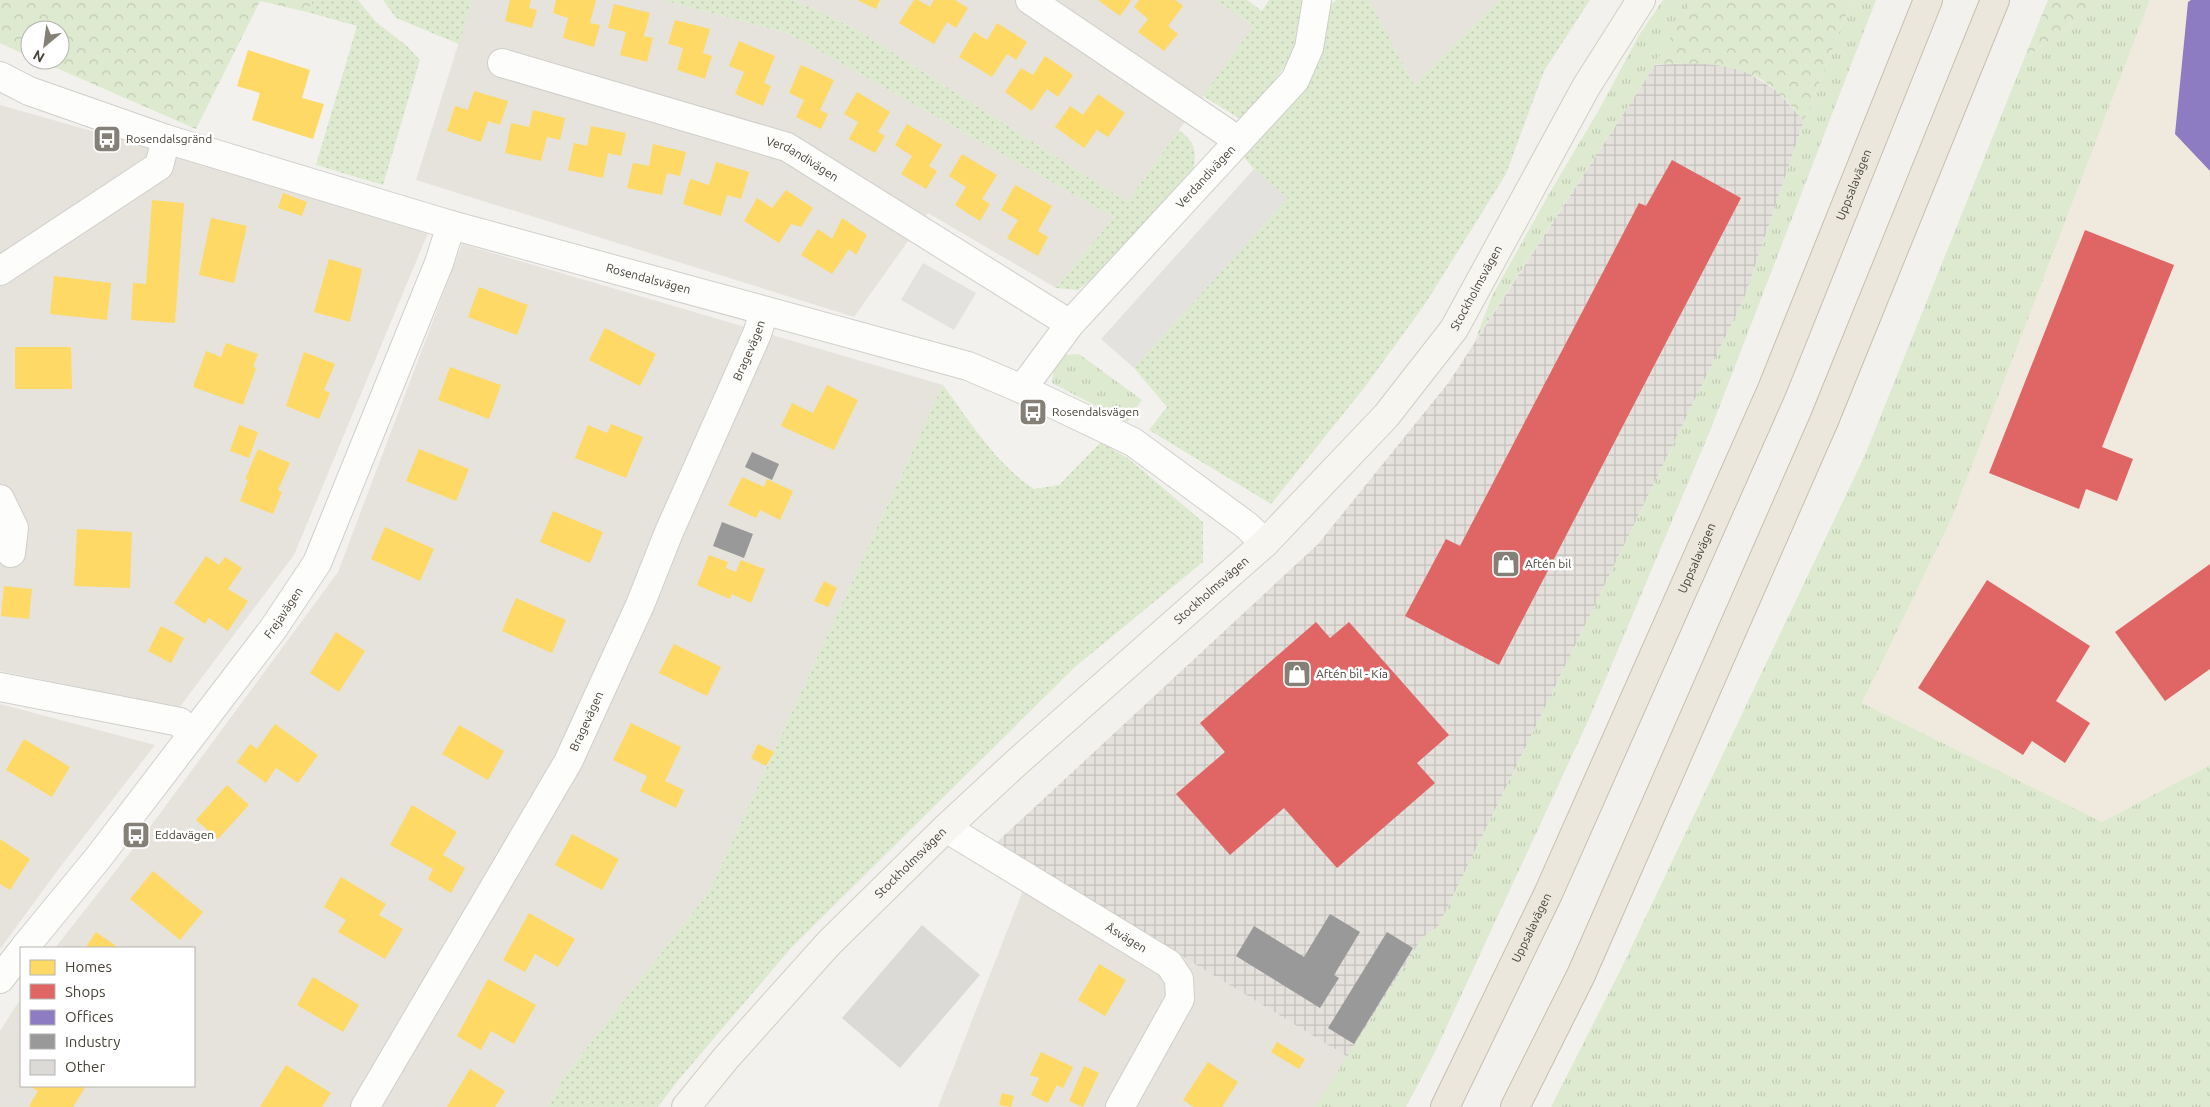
<svg xmlns="http://www.w3.org/2000/svg" width="2210" height="1107" viewBox="0 0 2210 1107" font-family="Ubuntu,sans-serif">
<style>
.residential{fill:#e5e3db}
.commercial{fill:#f0eade}
.industrial{fill:url(#industrial-grid)}
.grass{fill:url(#grass-tufts)}
.forest{fill:url(#forest-crowns)}
.park{fill:url(#park-dots)}
.parking{fill:#e4e2de}
.homes{fill:#ffd966}
.shops{fill:#e06666}
.offices{fill:#8e7cc3}
.industry{fill:#999}
.building{fill:#dcdad6}
.lines{fill:none;stroke-linecap:round;stroke-linejoin:round}
.minor-casing{stroke:#d0cfcb;stroke-width:30}
.secondary-casing{stroke:#d0cec4;stroke-width:30}
.motorway-casing{stroke:#c8bfab;stroke-width:30}
.minor{stroke:#fdfdfc;stroke-width:28}
.secondary{stroke:#f6f5f0;stroke-width:28}
.motorway{stroke:#ebe7dc;stroke-width:28}
.labels{text-anchor:middle;stroke-width:5;stroke-linejoin:round;paint-order:stroke}
.poi-label{font-size:12px;fill:#484339;stroke:#fff;text-anchor:start}
.street-label{font-size:12px;fill:#484339;stroke:#fff}
</style>
<defs>
<pattern id="industrial-grid" width="8" height="8" patternUnits="userSpaceOnUse" patternTransform="scale(1.25)"><rect width="8" height="8" fill="#e4e1dd"/><path d="M0 4h8M4 0v8" fill="none" stroke="#c5c2be"/></pattern>
<pattern id="grass-tufts" width="24" height="20" patternUnits="userSpaceOnUse" patternTransform="scale(1.25)"><rect width="24" height="20" fill="#deeacf"/><path d="M3 7l-1-3M5 7V3M7 7l1-3M15 17l-1-3M17 17v-4M19 17l1-3" fill="none" stroke="#c0cab2"/></pattern>
<pattern id="forest-crowns" width="20" height="18" patternUnits="userSpaceOnUse" patternTransform="scale(1.25)"><rect width="20" height="18" fill="#deeacf"/><path d="M2 6a3 3 0 1 1 6 0M12 15a3 3 0 1 1 6 0" fill="none" stroke="#c0cab2"/></pattern>
<pattern id="park-dots" width="8" height="8" patternUnits="userSpaceOnUse" patternTransform="scale(1.25)"><rect width="8" height="8" fill="#deeacf"/><path d="M2 2h.1M6 6h.1" fill="none" stroke="#c0cab2" stroke-width="1.8" stroke-linecap="round"/></pattern>
</defs>
<rect width="100%" height="100%" fill="#f2f1ed"/>
<!-- residential -->
<g class="residential">
<polygon points="472,0 663,0 788,33 1114,217 1056,288 928,213 854,317 416,180"/>
<polygon points="794,0 1216,0 1254,26 1127,202 856,29"/>
<polygon points="1369,0 1500,0 1414,85"/>
<polygon points="0,105 209,164 428,233 294,555 179,708 0,671"/>
<polygon points="462,244 943,385 709,892 564,1077 548,1107 0,1107 0,1031 21,998 21,1086 194,1086 194,948 55,948 147,831 338,572"/>
<polygon points="0,704 155,745 57,871 0,949"/>
<polygon points="1033,865 1348,1057 1316,1107 938,1107"/>
</g>
<!-- commercial -->
<polygon class="commercial" points="2150,0 2210,0 2210,765 2102,822 1862,703 1951,520"/>
<!-- industrial -->
<polygon class="industrial" points="1702,62 1742,69 1777,91 1804,121 1744,299 1438,927 1423,937 1348,1057 996,843 1318,544 1449,382 1655,65"/>
<!-- grass -->
<g class="grass">
<polygon points="1663,0 1692,0 1655,65 1475,341 1492,296 1549,194 1600,108 1639,35"/>
<polygon points="1852,0 1876,0 1712,426 1588,721 1434,1054 1406,1107 1315,1107 1423,937 1438,927 1744,299 1804,121"/>
<polygon points="2105,0 2150,0 1951,520 1862,703 2102,822 2210,765 2210,1107 1551,1107 1620,971 1865,455 2024,59"/>
<polygon points="1079,354 1142,400 1127,422 1052,383 1054,367 1063,355"/>
</g>
<!-- forest -->
<g class="forest">
<polygon points="0,0 313,0 307,12 260,1 196,129 38,60 60,60 60,30 30,30 30,57 0,43"/>
<path d="M1692 0H1852L1804 121C1796 112 1788 101 1779 93 1745 60 1698 63 1655 64Z"/>
<polygon points="2048,0 2105,0 2024,59"/>
</g>
<!-- park -->
<g class="park">
<polygon points="313,0 358,0 376,22 407,46 420,60 383,185 316,165 357,26 307,12"/>
<polygon points="383,0 472,0 459,44 396,18"/>
<path d="M663 0H794L856 29 1127 202 1179 130C1195 143 1196 148 1194 168L1095 277 1078 290 1056 288 1114 217 788 33Z"/>
<polygon points="1216,0 1247,0 1262,11 1269,0 1305,0 1305,27 1285,66 1245,122 1203,96 1254,26"/>
<polygon points="1336,0 1369,0 1414,85 1500,0 1590,0 1544,71 1506,174 1425,304 1364,388 1271,504 1149,430 1167,407 1134,368 1287,198 1254,169 1244,157 1301,93 1323,45 1331,5"/>
<path d="M943 385C970 422 996 464 1034 489L1059 485 1101 442 1129 459 1203 522V562L1076 666 792 947 680 1078 658 1107H548L564 1077 709 892Z"/>
</g>
<!-- parking -->
<g class="parking">
<polygon points="1254,169 1288,198 1134,368 1101,339"/>
<polygon points="923,263 976,293 954,330 901,300"/>
</g>
<!-- homes -->
<g class="homes">
<polygon points="510,0 531,0 529,8 537,10 532,28 505,21"/>
<polygon points="556,0 596,0 590,23 600,25 594,47 563,38 568,18 553,13"/>
<polygon points="857,0 880,0 876,9"/>
<polygon points="914,0 918,0 930,7 934,0 955,0 968,8 956,28 947,22 934,44 899,23"/>
<polygon points="1098,0 1130,0 1131,1 1120,16"/>
<polygon points="1139,0 1175,0 1183,6 1168,26 1178,34 1164,51 1138,32 1148,19 1134,7"/>
<polygon points="614,4 650,13 644,36 653,38 647,62 620,55 626,32 608,28"/>
<polygon points="675,20 710,29 703,53 712,56 705,79 677,70 683,48 668,44"/>
<polygon points="997,23 1027,42 1016,60 1007,54 992,77 959,57 974,32 987,40"/>
<polygon points="739,41 775,56 764,83 771,86 763,106 735,94 744,72 729,66"/>
<polygon points="248,50 310,70 302,98 324,104 313,139 252,120 260,93 237,86"/>
<polygon points="1045,56 1073,75 1058,97 1047,89 1032,111 1005,92 1021,68 1033,75"/>
<polygon points="801,65 834,80 820,110 828,114 821,129 796,117 804,100 789,93"/>
<polygon points="474,91 508,101 500,125 488,121 481,142 447,131 455,106 468,110"/>
<polygon points="857,92 890,112 878,132 885,136 875,153 849,139 858,122 844,114"/>
<polygon points="1098,94 1125,113 1108,137 1097,130 1084,148 1055,127 1070,106 1083,115"/>
<polygon points="533,110 565,118 560,140 547,137 541,161 505,153 511,123 529,127"/>
<polygon points="907,124 942,145 929,166 937,171 926,189 901,174 912,156 895,145"/>
<polygon points="591,126 626,133 621,156 608,153 603,178 568,170 574,143 587,146"/>
<polygon points="653,144 686,152 680,176 667,173 662,195 627,188 633,163 649,166"/>
<polygon points="962,154 997,175 982,199 990,204 980,221 955,205 966,187 949,176"/>
<polygon points="716,162 749,172 741,199 727,195 721,216 683,204 690,179 709,185"/>
<polygon points="1015,185 1052,206 1038,231 1048,237 1038,256 1007,238 1018,220 1001,210"/>
<polygon points="786,190 813,208 801,227 791,224 779,243 744,221 757,198 772,208"/>
<polygon points="283,193 307,202 302,216 278,208"/>
<polygon points="152,200 184,203 175,323 131,320 133,283 146,284"/>
<polygon points="211,218 247,226 234,283 199,275"/>
<polygon points="842,218 867,235 856,255 849,249 832,274 801,255 818,229 832,239"/>
<polygon points="329,259 362,269 350,322 314,312"/>
<polygon points="54,276 111,283 107,320 50,314"/>
<polygon points="479,287 528,305 517,335 468,317"/>
<polygon points="605,328 656,354 640,386 589,360"/>
<polygon points="226,343 258,354 253,367 256,368 243,405 193,387 206,351 221,357"/>
<polygon points="15,347 71,347 72,389 15,389"/>
<polygon points="304,352 335,364 324,390 330,393 319,419 286,406"/>
<polygon points="450,367 501,385 489,419 438,400"/>
<polygon points="827,385 858,400 834,450 781,426 792,403 813,413"/>
<polygon points="611,424 643,437 626,478 575,458 588,425 607,433"/>
<polygon points="239,425 258,432 249,458 230,451"/>
<polygon points="258,449 290,463 278,490 282,492 273,514 240,501 248,480 245,479"/>
<polygon points="419,449 469,469 456,501 406,481"/>
<polygon points="742,477 764,487 767,479 793,491 780,520 760,510 756,518 728,505"/>
<polygon points="553,511 603,532 590,563 540,542"/>
<polygon points="385,527 434,549 420,581 371,559"/>
<polygon points="77,529 132,532 130,588 74,586"/>
<polygon points="709,555 728,562 726,568 736,572 741,560 765,569 751,603 732,594 730,599 697,585"/>
<polygon points="206,556 219,565 225,557 242,568 228,589 248,601 228,631 209,618 205,624 174,603"/>
<polygon points="824,581 837,588 828,607 814,601"/>
<polygon points="4,586 32,589 29,619 1,616"/>
<polygon points="516,598 566,620 552,653 502,631"/>
<polygon points="161,626 184,638 171,663 148,651"/>
<polygon points="336,632 365,651 339,692 310,673"/>
<polygon points="674,644 721,667 707,696 659,673"/>
<polygon points="631,723 681,747 665,781 684,790 676,808 640,791 647,776 613,760"/>
<polygon points="275,724 318,755 298,783 276,768 266,783 237,762 250,744 257,749"/>
<polygon points="459,725 504,751 488,780 442,754"/>
<polygon points="24,739 70,767 52,797 6,770"/>
<polygon points="758,744 774,752 766,766 751,758"/>
<polygon points="227,785 249,805 218,839 196,820"/>
<polygon points="412,805 457,832 443,855 465,868 451,893 428,879 433,869 390,845"/>
<polygon points="572,834 619,859 602,890 555,865"/>
<polygon points="0,839 30,859 10,890 0,884"/>
<polygon points="153,871 203,912 180,940 130,899"/>
<polygon points="341,877 386,904 379,915 403,929 385,959 338,932 346,920 324,907"/>
<polygon points="529,913 575,939 558,967 535,954 525,972 503,960"/>
<polygon points="96,932 119,948 85,948"/>
<polygon points="1099,964 1126,980 1105,1016 1078,1000"/>
<polygon points="313,977 359,1005 343,1032 297,1005"/>
<polygon points="488,979 536,1005 514,1044 491,1031 481,1050 457,1036"/>
<polygon points="1277,1042 1305,1059 1299,1069 1271,1052"/>
<polygon points="1041,1052 1073,1067 1063,1088 1057,1085 1048,1103 1031,1095 1039,1078 1030,1075"/>
<polygon points="1208,1062 1238,1082 1222,1107 1194,1107 1183,1100"/>
<polygon points="286,1065 331,1093 322,1107 260,1107"/>
<polygon points="1084,1066 1099,1073 1083,1107 1069,1101"/>
<polygon points="470,1069 505,1091 495,1107 447,1107"/>
<polygon points="29,1086 86,1086 73,1107 32,1107 29,1106 38,1091"/>
<polygon points="1002,1093 1014,1096 1011,1107 999,1105"/>
</g>
<!-- shops -->
<g class="shops">
<polygon points="1672,160 1741,198 1499,665 1405,616 1446,539 1460,546 1639,203 1646,206"/>
<polygon points="2085,230 2174,265 2102,447 2133,459 2117,501 2086,489 2079,509 1989,473"/>
<polygon points="2210,564 2210,669 2165,701 2115,632"/>
<polygon points="1987,580 2090,646 2056,701 2090,723 2065,763 2032,741 2023,755 1918,688"/>
<polygon points="1316,622 1330,638 1349,622 1449,735 1417,763 1435,783 1337,868 1284,808 1230,855 1176,794 1225,752 1200,723"/>
</g>
<!-- offices -->
<polygon class="offices" points="2191,0 2210,0 2210,171 2175,134 2188,2"/>
<!-- industry -->
<g class="industry">
<polygon points="752,452 779,464 772,480 745,467"/>
<polygon points="722,522 753,534 744,558 713,546"/>
<polygon points="1330,914 1360,932 1334,975 1339,978 1320,1008 1236,956 1254,926 1304,957"/>
<polygon points="1387,932 1413,948 1354,1044 1328,1028"/>
</g>
<!-- building -->
<polygon class="building" points="922,925 980,975 900,1068 842,1018"/>
<g class="lines">
<defs>
<g id="minor">
<polyline points="1030,0 1239,141"/>
<path id="s1" d="M502 63 787 147 1070 324"/>
<path id="s2" d="M0 76 29 91 166 139 451 225 968 366 1022 389 1133 442 1246 525 1265 543"/>
<polyline points="0,271 159,166 166,139"/>
<path id="s3" d="M1022 389 1070 324 1295 80 1309 48 1317 0"/>
<polyline points="0,499 14,528 11,553"/>
<polyline points="0,687 180,722 190,735"/>
<path id="s4" d="M946 828 1169 964 1179 979 1180 999 1120 1107"/>
<path id="s5" d="M24 948 98 858 273 629 317 563 439 263 451 225"/>
<polyline points="0,979 21,952"/>
<path id="s6" d="M365 1107 568 762 640 605 669 532 757 334 764 312"/>
</g>
<g id="secondary">
<path id="s7" d="M686 1107 726 1058 829 943 946 828 1016 763 1265 543 1386 416 1454 329 1586 87 1641 0"/>
</g>
<g id="motorway">
<path id="s8" d="M1445 1107 1548 894 1772 389 1928 0"/>
<polyline points="1515,1107 1581,975 1824,421 1995,0"/>
</g>
</defs>
<!-- minor casing -->
<use href="#minor" class="minor-casing"/>
<!-- secondary casing -->
<use href="#secondary" class="secondary-casing"/>
<!-- motorway casing -->
<use href="#motorway" class="motorway-casing"/>
<!-- minor -->
<use href="#minor" class="minor"/>
<!-- secondary -->
<use href="#secondary" class="secondary"/>
<!-- motorway -->
<use href="#motorway" class="motorway"/>
</g>
<!-- icons -->
<defs>
<symbol id="bus-square" viewBox="-11 -11 22 22"><rect x="-9" y="-9" width="18" height="18" rx="4" fill="#848078" stroke="#fff"/><path d="M-5-6H5V4H4V6H2V4H-2V6H-4V4H-5ZM-3.5-4V0h7V-4ZM-3.5 1.2v1.5H-2V1.2ZM2 1.2v1.5H3.5V1.2Z" fill="#fff"/></symbol>
<symbol id="shop-square" viewBox="-11 -11 22 22"><rect x="-9" y="-9" width="18" height="18" rx="4" fill="#848078" stroke="#fff"/><path d="M-5-2.5h2.3a2.7 3.5 0 0 1 5.4 0H5L5.5 6h-11ZM-1.5-2.5h3a1.5 2.3 0 0 0-3 0Z" fill="#fff"/></symbol>
</defs>
<g fill-rule="evenodd">
<use href="#bus-square" x="91" y="123" width="32" height="32"/>
<use href="#bus-square" x="1017" y="396" width="32" height="32"/>
<use href="#shop-square" x="1490" y="548" width="32" height="32"/>
<use href="#shop-square" x="1281" y="658" width="32" height="32"/>
<use href="#bus-square" x="120" y="819" width="32" height="32"/>
</g>
<g class="labels">
<!-- poi labels -->
<g class="poi-label">
<text x="126" y="143">Rosendalsgränd</text>
<text x="1052" y="416">Rosendalsvägen</text>
<text x="1525" y="568">Aftén bil</text>
<text x="1316" y="678">Aftén bil - Kia</text>
<text x="155" y="839">Eddavägen</text>
</g>
<!-- street labels -->
<g class="street-label">
<text dy="4" stroke="none"><textPath href="#s1" startOffset="316">Verdandivägen</textPath></text>
<text dy="4" stroke="none"><textPath href="#s3" startOffset="281">Verdandivägen</textPath></text>
<text dy="4" stroke="none"><textPath href="#s8" startOffset="1009">Uppsalavägen</textPath></text>
<text dy="4" stroke="none"><textPath href="#s2" startOffset="680">Rosendalsvägen</textPath></text>
<text dy="4" stroke="none"><textPath href="#s7" startOffset="1142">Stockholmsvägen</textPath></text>
<text dy="4" stroke="none"><textPath href="#s6" startOffset="850">Bragevägen</textPath></text>
<text dy="4" stroke="none"><textPath href="#s8" startOffset="604">Uppsalavägen</textPath></text>
<text dy="4" stroke="none"><textPath href="#s7" startOffset="738">Stockholmsvägen</textPath></text>
<text dy="4" stroke="none"><textPath href="#s5" startOffset="424">Frejavägen</textPath></text>
<text dy="4" stroke="none"><textPath href="#s6" startOffset="445">Bragevägen</textPath></text>
<text dy="4" stroke="none"><textPath href="#s7" startOffset="332">Stockholmsvägen</textPath></text>
<text dy="4" stroke="none"><textPath href="#s8" startOffset="199">Uppsalavägen</textPath></text>
<text dy="4" stroke="none"><textPath href="#s4" startOffset="211">Åsvägen</textPath></text>
</g>
</g>
<!-- legend -->
<rect x="20" y="947" width="175" height="140" fill="#ffffff" stroke="#b6b4b0"/>
<rect x="30" y="960" width="25" height="15" fill="#ffd966" stroke="#b6b4b0"/>
<text x="65" y="972" font-size="15" fill="#484339">Homes</text>
<rect x="30" y="984" width="25" height="15" fill="#e06666" stroke="#b6b4b0"/>
<text x="65" y="997" font-size="15" fill="#484339">Shops</text>
<rect x="30" y="1010" width="25" height="15" fill="#8e7cc3" stroke="#b6b4b0"/>
<text x="65" y="1022" font-size="15" fill="#484339">Offices</text>
<rect x="30" y="1034" width="25" height="15" fill="#999999" stroke="#b6b4b0"/>
<text x="65" y="1047" font-size="15" fill="#484339">Industry</text>
<rect x="30" y="1060" width="25" height="15" fill="#dcdad6" stroke="#b6b4b0"/>
<text x="65" y="1072" font-size="15" fill="#484339">Other</text>
<!-- north arrow -->
<g transform="translate(45 45) rotate(209)"><circle r="24" fill="#ffffff" stroke="#b6b4b0"/>
<path d="M0-4L9 19L0 12L-9 19Z" fill="#848078"/>
<text y="-8" font-size="14" font-weight="bold" text-anchor="middle" fill="#484339">N</text>
</g>
</svg>
